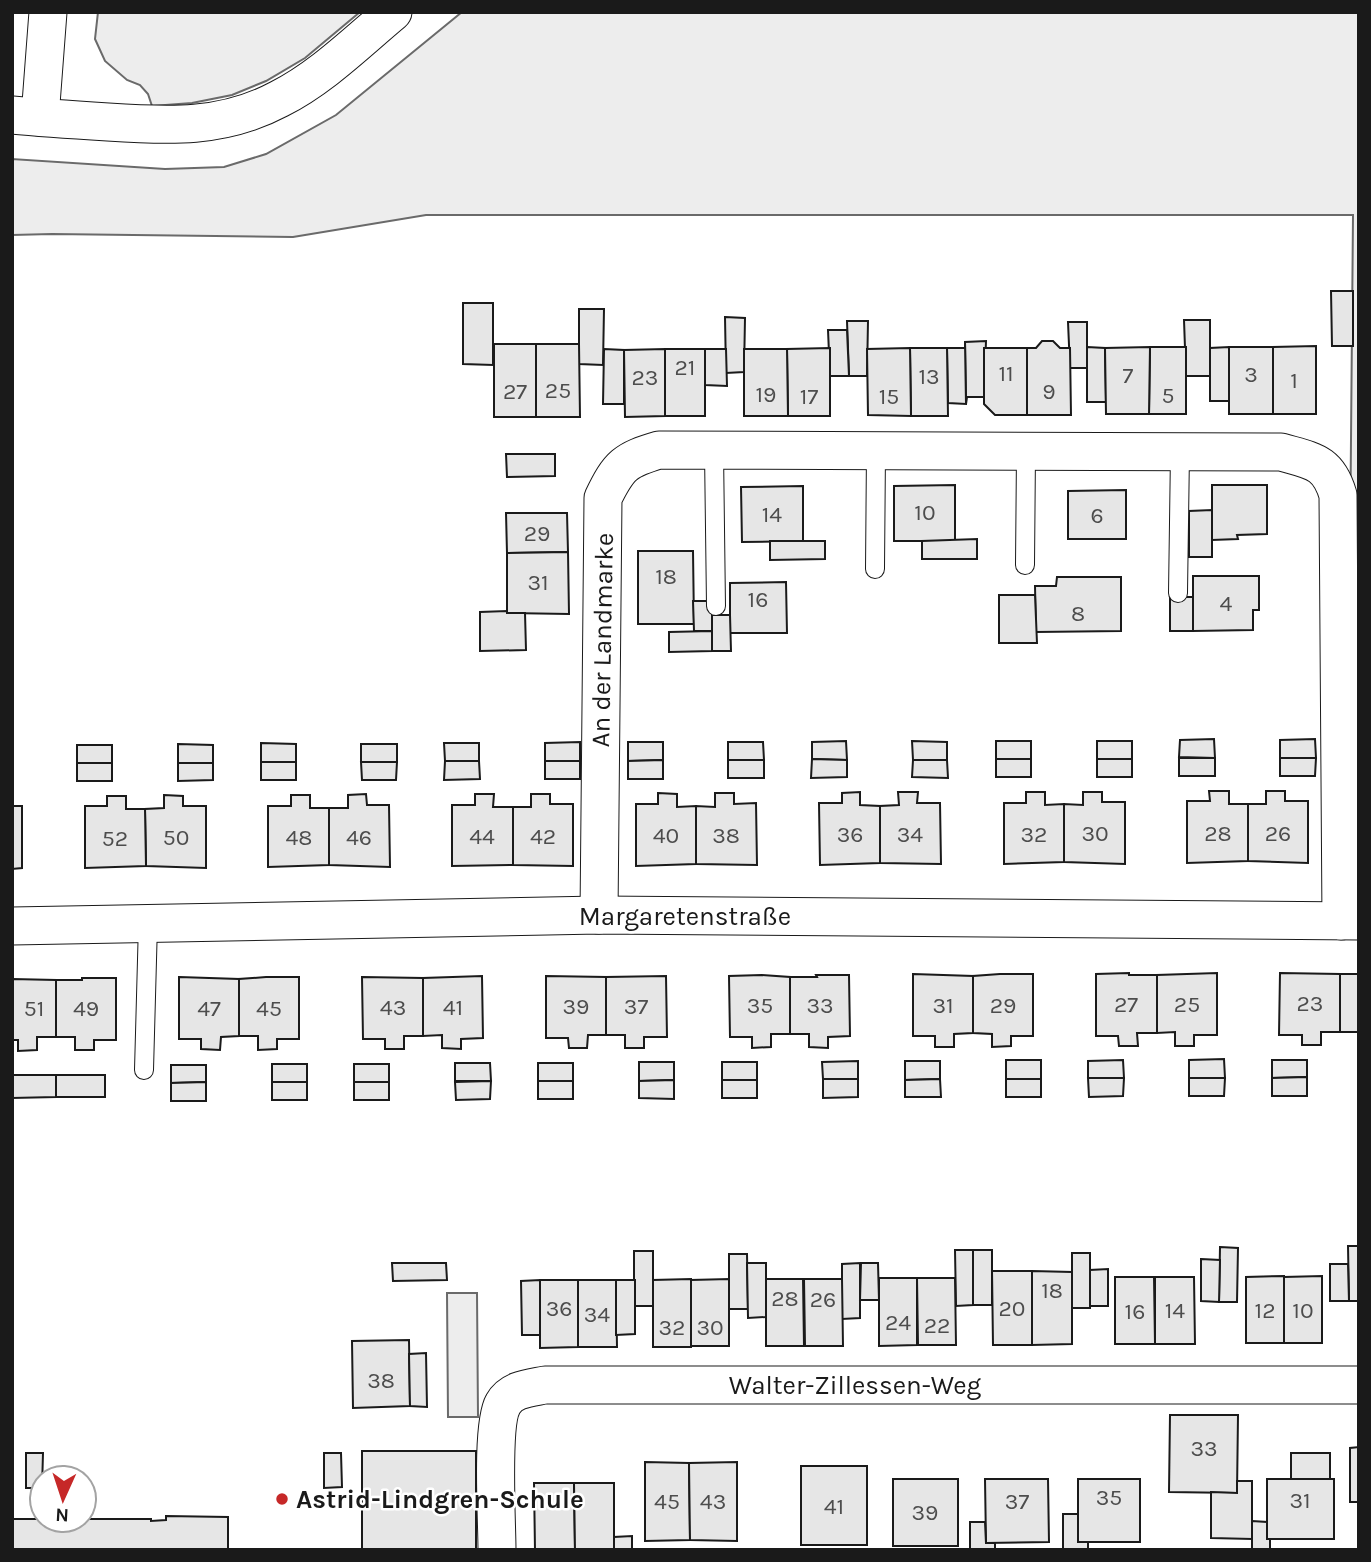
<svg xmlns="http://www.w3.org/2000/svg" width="1371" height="1562" viewBox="0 0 1371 1562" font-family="Karla,sans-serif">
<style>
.built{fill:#ededed;stroke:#6a6a6a;stroke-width:2}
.building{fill:#e6e6e6;stroke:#1a1a1a;stroke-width:2}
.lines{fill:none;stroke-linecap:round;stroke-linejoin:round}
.service-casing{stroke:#1a1a1a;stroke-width:20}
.minor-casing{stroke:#1a1a1a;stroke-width:39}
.service{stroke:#fff;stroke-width:18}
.minor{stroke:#fff;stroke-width:37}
.poi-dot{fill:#c62828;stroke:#fff;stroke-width:2.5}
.labels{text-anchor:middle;stroke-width:5;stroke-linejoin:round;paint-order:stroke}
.number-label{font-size:23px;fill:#4d4d4d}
.street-label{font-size:26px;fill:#1a1a1a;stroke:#fff}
.poi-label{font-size:26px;font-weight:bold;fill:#1a1a1a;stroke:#fff;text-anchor:start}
</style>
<rect width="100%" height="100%" fill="#fff"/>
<!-- built -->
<g class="built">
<polygon points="98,12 360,12 305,58 266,81 232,95 192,103 152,106 148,94 140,85 127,80 105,61 95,39"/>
<polygon points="462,12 1359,12 1359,553 1350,553 1353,215 426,215 293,237 52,234 12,235 12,159 165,169 224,167 266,154 336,115"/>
<polygon points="447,1293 477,1293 478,1417 448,1417"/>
</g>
<!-- building -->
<g class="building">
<polygon points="1331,291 1353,291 1353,346 1332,346"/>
<polygon points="463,303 493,303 493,365 463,364"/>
<polygon points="579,309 604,309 603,365 579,364"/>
<polygon points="725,317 745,318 744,372 726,373"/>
<polygon points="1184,320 1210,320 1210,376 1186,376"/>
<polygon points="847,321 868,321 867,376 849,376"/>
<polygon points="1068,322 1087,322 1087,368 1070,368"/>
<polygon points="828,330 847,330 849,376 830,376"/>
<polygon points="986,341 984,397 967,397 966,404 965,342"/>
<polygon points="1042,341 1053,341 1060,348 1070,348 1071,415 1027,415 1027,348 1036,348"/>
<polygon points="965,342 966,404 948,403 947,348 965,348"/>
<rect x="494" y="344" width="42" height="73"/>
<polygon points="536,344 579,344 580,417 536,417"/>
<polygon points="1316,346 1316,414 1273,414 1273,347"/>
<polygon points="1087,347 1105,348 1106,402 1087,402"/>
<polygon points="1150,347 1186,347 1186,414 1149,414"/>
<polygon points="1150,347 1149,414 1106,414 1105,348"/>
<polygon points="1229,347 1229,401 1210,401 1210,348"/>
<rect x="1229" y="347" width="44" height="67"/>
<polygon points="830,348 830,416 788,416 787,349"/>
<polygon points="910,348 947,348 948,416 911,416"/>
<polygon points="910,348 911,416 868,415 867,349"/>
<polygon points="984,348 1027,348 1027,415 995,415 984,404"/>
<polygon points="604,349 624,350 624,404 603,404"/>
<rect x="665" y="349" width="40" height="67"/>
<polygon points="665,349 665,416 625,417 624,350"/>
<polygon points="705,349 726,349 727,386 705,385"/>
<polygon points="744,349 787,349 788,416 744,416"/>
<polygon points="506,454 555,454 555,476 507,477"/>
<polygon points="955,485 955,541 894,541 894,486"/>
<polygon points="1212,485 1267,485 1267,534 1237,535 1238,539 1212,540"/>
<polygon points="803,486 803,541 742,542 741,487"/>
<polygon points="1126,490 1126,539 1068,539 1068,491"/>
<polygon points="1212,510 1212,557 1189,557 1189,511"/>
<polygon points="506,513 567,513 568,552 507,553"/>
<polygon points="977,539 977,559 922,559 922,541"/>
<polygon points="770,541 825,541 825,559 770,560"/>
<polygon points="638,551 693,551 694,624 638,624"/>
<polygon points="568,552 569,614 507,613 507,553"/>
<polygon points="1193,576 1259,576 1259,610 1253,610 1253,630 1193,631"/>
<polygon points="1057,577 1121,577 1121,631 1036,632 1035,586 1056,586"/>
<polygon points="786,582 787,633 730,633 730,583"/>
<polygon points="999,595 1035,595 1037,643 999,643"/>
<rect x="1170" y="597" width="23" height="34"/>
<polygon points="693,601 712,601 712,631 694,631"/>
<polygon points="507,611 507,613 525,613 526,650 480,651 480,612"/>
<polygon points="712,615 730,615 731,651 712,651"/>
<polygon points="712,631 712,651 669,652 669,632"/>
<polygon points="1214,739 1215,758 1179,757 1180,740"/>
<polygon points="1315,739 1316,758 1280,758 1280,740"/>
<polygon points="846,741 847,760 812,759 812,742"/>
<polygon points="912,741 947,742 947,760 913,760"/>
<rect x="996" y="741" width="35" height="18"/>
<rect x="1097" y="741" width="35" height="18"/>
<polygon points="580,742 580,761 545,761 545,743"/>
<polygon points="628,742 663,742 663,760 628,761"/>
<polygon points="728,742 763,742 764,760 728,760"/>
<polygon points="261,743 296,744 296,762 261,762"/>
<polygon points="444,743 479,743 479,761 445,761"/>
<polygon points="178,744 213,745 213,763 178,763"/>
<rect x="361" y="744" width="36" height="18"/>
<rect x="77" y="745" width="35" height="18"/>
<rect x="1179" y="758" width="36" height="18"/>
<polygon points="1280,758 1316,758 1315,776 1280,776"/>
<polygon points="812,759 847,760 847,777 811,778"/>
<rect x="996" y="759" width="35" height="18"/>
<rect x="1097" y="759" width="35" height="18"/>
<polygon points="663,760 663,779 628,779 628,761"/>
<rect x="728" y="760" width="36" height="18"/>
<polygon points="913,760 947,760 948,778 912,777"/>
<polygon points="445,761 479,761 480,779 444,780"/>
<rect x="545" y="761" width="35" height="18"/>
<rect x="261" y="762" width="35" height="18"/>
<polygon points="361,762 397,762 396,780 362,780"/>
<rect x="77" y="763" width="35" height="18"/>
<polygon points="178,763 213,763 213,780 178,781"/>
<polygon points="1209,791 1229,791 1229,804 1248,804 1248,861 1187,863 1187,801 1210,801"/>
<polygon points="1266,791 1285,791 1285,801 1308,801 1308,863 1248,861 1248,804 1266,804"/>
<polygon points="860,792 860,805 880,806 880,863 820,865 819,803 842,803 842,793"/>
<polygon points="898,792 918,792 917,803 940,803 941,864 880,863 880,806 899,805"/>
<polygon points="1026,792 1045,792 1045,805 1064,804 1064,862 1004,864 1004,803 1026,803"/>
<polygon points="1083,792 1102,792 1102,802 1125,802 1125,864 1064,862 1064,804 1083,805"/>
<polygon points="658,793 677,794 677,807 696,806 696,864 636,866 636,804 658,804"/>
<polygon points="715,793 734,793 734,804 756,803 757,865 696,864 696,806 715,807"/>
<polygon points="366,794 367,805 389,805 390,867 329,865 329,808 348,808 348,795"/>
<polygon points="475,794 494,794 493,807 513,807 513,865 452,866 452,805 475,805"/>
<polygon points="531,794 550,794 550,804 573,804 573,866 513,865 513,807 531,807"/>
<polygon points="164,795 183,796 183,806 206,806 206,868 146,866 145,809 164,808"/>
<polygon points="291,795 310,795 310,808 329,808 329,865 268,867 268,806 291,806"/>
<polygon points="107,796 126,796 126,809 145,809 146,866 85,868 85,806 107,806"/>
<polygon points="12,806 22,806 22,868 12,869"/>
<polygon points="1129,973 1129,975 1157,975 1157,1033 1137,1033 1138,1046 1119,1046 1118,1036 1096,1036 1096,974"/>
<polygon points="1217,973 1217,1035 1194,1035 1194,1046 1175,1046 1175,1032 1157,1033 1157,975"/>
<polygon points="1280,973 1340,974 1340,1032 1321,1032 1321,1045 1302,1045 1302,1035 1279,1035"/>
<polygon points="913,974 973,976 973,1033 954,1034 954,1047 935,1047 935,1036 913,1036"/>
<polygon points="1000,974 1033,974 1033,1036 1011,1036 1011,1046 992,1047 992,1034 973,1033 973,976"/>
<polygon points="1340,974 1359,974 1359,1045 1358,1032 1340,1032"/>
<polygon points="762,975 790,977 790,1034 771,1034 771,1047 752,1048 752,1037 730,1037 729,976"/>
<polygon points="816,975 849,975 850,1036 828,1037 828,1048 809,1047 809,1034 790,1034 790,977 817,977"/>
<polygon points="482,976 483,1038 461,1039 461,1049 442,1048 442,1035 423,1036 423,978"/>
<polygon points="546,976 606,977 606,1035 588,1035 587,1048 569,1048 568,1038 546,1038"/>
<polygon points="666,976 667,1037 644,1037 644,1048 625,1048 625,1035 606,1035 606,977"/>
<polygon points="179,977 239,979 239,1036 221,1037 220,1050 201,1049 201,1039 179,1039"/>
<polygon points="266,977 299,977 299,1039 277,1039 277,1049 258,1050 258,1036 239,1036 239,979"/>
<polygon points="362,977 423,978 423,1036 404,1036 404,1049 385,1049 385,1039 363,1039"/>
<polygon points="82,978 116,978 116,1040 94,1040 94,1050 75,1050 75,1037 56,1037 56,980 82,980"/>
<polygon points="12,979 56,980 56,1037 37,1037 37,1050 18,1051 18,1040 12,1040"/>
<polygon points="1224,1059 1225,1078 1189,1078 1189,1060"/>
<rect x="1006" y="1060" width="35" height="19"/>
<polygon points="1123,1060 1124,1078 1088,1078 1088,1061"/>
<polygon points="1272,1060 1307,1060 1307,1077 1272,1078"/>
<polygon points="858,1061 858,1079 823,1079 822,1062"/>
<polygon points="905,1061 940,1061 940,1079 905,1080"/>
<polygon points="639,1062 674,1062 674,1080 639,1081"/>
<rect x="722" y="1062" width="35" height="18"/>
<polygon points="455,1063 490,1063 491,1081 455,1081"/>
<rect x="538" y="1063" width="35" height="18"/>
<rect x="272" y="1064" width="35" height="18"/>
<rect x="354" y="1064" width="35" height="18"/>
<polygon points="171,1065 206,1065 206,1082 171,1083"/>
<polygon points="12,1075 56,1075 56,1097 12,1098"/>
<rect x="56" y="1075" width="49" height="22"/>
<polygon points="1307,1077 1307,1096 1272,1096 1272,1078"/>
<polygon points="1088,1078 1124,1078 1123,1096 1089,1097"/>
<polygon points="1189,1078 1225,1078 1224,1096 1189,1096"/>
<polygon points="823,1079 858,1079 858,1097 823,1098"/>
<polygon points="940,1079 941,1097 905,1097 905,1080"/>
<rect x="1006" y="1079" width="35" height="18"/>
<polygon points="674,1080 674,1099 639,1098 639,1081"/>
<rect x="722" y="1080" width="35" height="18"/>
<polygon points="491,1081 490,1099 456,1100 455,1082"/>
<rect x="538" y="1081" width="35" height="18"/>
<polygon points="206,1082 206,1101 171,1101 171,1083"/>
<rect x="272" y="1082" width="35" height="18"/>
<rect x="354" y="1082" width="35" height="18"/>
<polygon points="1348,1246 1359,1246 1359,1301 1349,1301"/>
<polygon points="1220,1247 1238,1248 1237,1302 1219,1302"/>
<polygon points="955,1250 973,1250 973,1305 956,1306"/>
<rect x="973" y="1250" width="19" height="55"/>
<rect x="634" y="1251" width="19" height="55"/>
<rect x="1072" y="1253" width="18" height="55"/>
<polygon points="729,1254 747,1254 748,1309 729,1309"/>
<polygon points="1201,1259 1220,1260 1219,1302 1201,1301"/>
<polygon points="392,1263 446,1263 447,1280 393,1281"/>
<polygon points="747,1263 766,1263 766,1317 748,1318"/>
<polygon points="860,1263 860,1318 842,1319 842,1264"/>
<polygon points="861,1263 878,1263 879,1300 860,1300"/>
<polygon points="1330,1264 1348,1264 1349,1301 1330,1301"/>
<polygon points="1108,1269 1108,1306 1090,1306 1090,1270"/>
<polygon points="992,1271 1032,1271 1032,1345 993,1345"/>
<polygon points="1032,1271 1072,1272 1072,1344 1032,1345"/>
<polygon points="1284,1276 1284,1343 1246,1343 1246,1277"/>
<polygon points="1322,1276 1322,1343 1284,1343 1284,1277"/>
<polygon points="1115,1277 1154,1277 1155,1344 1115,1344"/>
<polygon points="1155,1277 1194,1277 1195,1344 1155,1344"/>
<polygon points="879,1278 917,1278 917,1345 879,1346"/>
<polygon points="917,1278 955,1278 956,1345 918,1345"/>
<polygon points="691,1279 691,1347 653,1347 653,1280"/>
<polygon points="729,1279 729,1346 691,1346 691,1280"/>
<polygon points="766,1279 803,1279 804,1346 766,1346"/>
<polygon points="804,1279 842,1279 843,1346 805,1346"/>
<polygon points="540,1280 540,1335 522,1335 521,1281"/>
<polygon points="540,1280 578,1280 578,1347 540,1348"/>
<polygon points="578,1280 616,1280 617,1347 578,1347"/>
<polygon points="616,1280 635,1280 635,1334 616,1335"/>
<polygon points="409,1340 410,1406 353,1408 352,1341"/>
<polygon points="426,1353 427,1407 410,1406 409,1354"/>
<polygon points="1170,1415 1238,1415 1237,1493 1169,1492"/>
<polygon points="1359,1447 1359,1502 1350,1502 1350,1448"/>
<rect x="362" y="1451" width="114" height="99"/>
<polygon points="26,1453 43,1453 42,1488 26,1488"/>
<polygon points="324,1453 341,1453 342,1487 324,1488"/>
<rect x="1291" y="1453" width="39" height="26"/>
<polygon points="645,1462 689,1463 690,1540 645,1541"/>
<polygon points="737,1462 737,1541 690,1540 689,1463"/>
<rect x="801" y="1466" width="66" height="79"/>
<rect x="893" y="1479" width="65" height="67"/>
<polygon points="985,1479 1048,1479 1049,1542 986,1543"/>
<rect x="1078" y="1479" width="62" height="63"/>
<rect x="1267" y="1479" width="67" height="60"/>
<polygon points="1237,1481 1252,1481 1252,1539 1211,1538 1211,1492 1237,1493"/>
<polygon points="534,1483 574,1483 575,1550 535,1550"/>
<polygon points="574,1483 614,1483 614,1550 575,1550"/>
<polygon points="1063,1514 1078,1514 1078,1542 1088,1542 1088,1550 1063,1550"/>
<polygon points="166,1516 228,1517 228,1550 12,1550 12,1519 151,1519 151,1521 166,1520"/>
<polygon points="1252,1521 1267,1522 1267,1539 1270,1539 1270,1550 1252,1550"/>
<polygon points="970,1522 985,1522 986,1543 995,1543 995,1550 970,1550"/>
<polygon points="632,1536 632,1550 614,1550 614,1537"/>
</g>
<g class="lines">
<defs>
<g id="service">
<polyline points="714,451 716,606"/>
<polyline points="1025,565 1026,452"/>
<polyline points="875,569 876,451"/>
<polyline points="1178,593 1180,452"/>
<polyline points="144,1070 148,923"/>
</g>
<g id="minor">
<path d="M12 115C44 118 76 120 108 122 168 126 223 129 279 99 321 78 357 42 393 12"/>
<polyline points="40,117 48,12"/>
<path d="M599 915 603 498C619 465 625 460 659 450L1281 452C1312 461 1328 461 1338 495L1341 921"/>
<polyline points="12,926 599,915 1359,921"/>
<path d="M497 1550C497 1521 491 1425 503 1404 511 1389 530 1388 545 1385H1359"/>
</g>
</defs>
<!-- service casing -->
<use href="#service" class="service-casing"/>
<!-- minor casing -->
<use href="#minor" class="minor-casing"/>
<!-- service -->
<use href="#service" class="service"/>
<!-- minor -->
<use href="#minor" class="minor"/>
</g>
<!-- markers -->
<circle class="poi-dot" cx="282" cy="1499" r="7"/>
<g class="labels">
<!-- number labels -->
<g class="number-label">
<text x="685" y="375">21</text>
<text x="1006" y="381">11</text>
<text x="1251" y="382">3</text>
<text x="1128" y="383">7</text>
<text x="929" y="384">13</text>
<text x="645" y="385">23</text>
<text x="1294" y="388">1</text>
<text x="558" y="398">25</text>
<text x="515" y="399">27</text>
<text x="1049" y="399">9</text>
<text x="766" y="402">19</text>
<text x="1168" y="403">5</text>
<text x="809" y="404">17</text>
<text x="889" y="404">15</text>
<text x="925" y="520">10</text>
<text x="772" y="522">14</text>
<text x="1097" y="523">6</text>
<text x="537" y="541">29</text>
<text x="666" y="584">18</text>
<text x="538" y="590">31</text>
<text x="758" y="607">16</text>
<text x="1226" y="611">4</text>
<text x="1078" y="621">8</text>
<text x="1095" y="841">30</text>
<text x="1218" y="841">28</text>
<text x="1278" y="841">26</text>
<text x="850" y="842">36</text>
<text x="910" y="842">34</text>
<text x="1034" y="842">32</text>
<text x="666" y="843">40</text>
<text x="726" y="843">38</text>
<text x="482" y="844">44</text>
<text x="543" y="844">42</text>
<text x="176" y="845">50</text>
<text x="299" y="845">48</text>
<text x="359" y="845">46</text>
<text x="115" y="846">52</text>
<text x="1310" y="1011">23</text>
<text x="1126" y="1012">27</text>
<text x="1187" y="1012">25</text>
<text x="760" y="1013">35</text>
<text x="820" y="1013">33</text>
<text x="943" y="1013">31</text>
<text x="1003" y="1013">29</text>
<text x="576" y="1014">39</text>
<text x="636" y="1014">37</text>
<text x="393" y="1015">43</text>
<text x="453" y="1015">41</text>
<text x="34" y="1016">51</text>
<text x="86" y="1016">49</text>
<text x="209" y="1016">47</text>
<text x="269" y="1016">45</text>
<text x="1052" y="1298">18</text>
<text x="785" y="1306">28</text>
<text x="823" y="1307">26</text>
<text x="559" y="1316">36</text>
<text x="1012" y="1316">20</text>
<text x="1175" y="1318">14</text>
<text x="1265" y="1318">12</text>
<text x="1303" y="1318">10</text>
<text x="1135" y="1319">16</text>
<text x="597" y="1322">34</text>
<text x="898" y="1330">24</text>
<text x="937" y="1333">22</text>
<text x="672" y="1335">32</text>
<text x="710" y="1335">30</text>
<text x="381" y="1388">38</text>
<text x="1204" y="1456">33</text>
<text x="1109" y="1505">35</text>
<text x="1300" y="1508">31</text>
<text x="667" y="1509">45</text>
<text x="713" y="1509">43</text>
<text x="1017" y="1509">37</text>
<text x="834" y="1514">41</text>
<text x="925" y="1520">39</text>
</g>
<!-- street labels -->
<g class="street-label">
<text transform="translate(602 640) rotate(-89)" y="9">An der Landmarke</text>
<text x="685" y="925">Margaretenstraße</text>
<text x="855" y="1394">Walter-Zillessen-Weg</text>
</g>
<!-- poi labels -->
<g class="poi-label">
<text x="296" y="1508">Astrid-Lindgren-Schule</text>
</g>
</g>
<!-- border -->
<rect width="1371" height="1562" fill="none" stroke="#1a1a1a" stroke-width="28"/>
<!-- north arrow -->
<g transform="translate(63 1499) rotate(183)"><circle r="33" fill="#ffffff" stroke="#a3a3a3" stroke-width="2"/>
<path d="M0-5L12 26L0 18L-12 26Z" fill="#c62828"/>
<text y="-10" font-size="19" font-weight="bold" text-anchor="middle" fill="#1a1a1a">N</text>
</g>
</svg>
